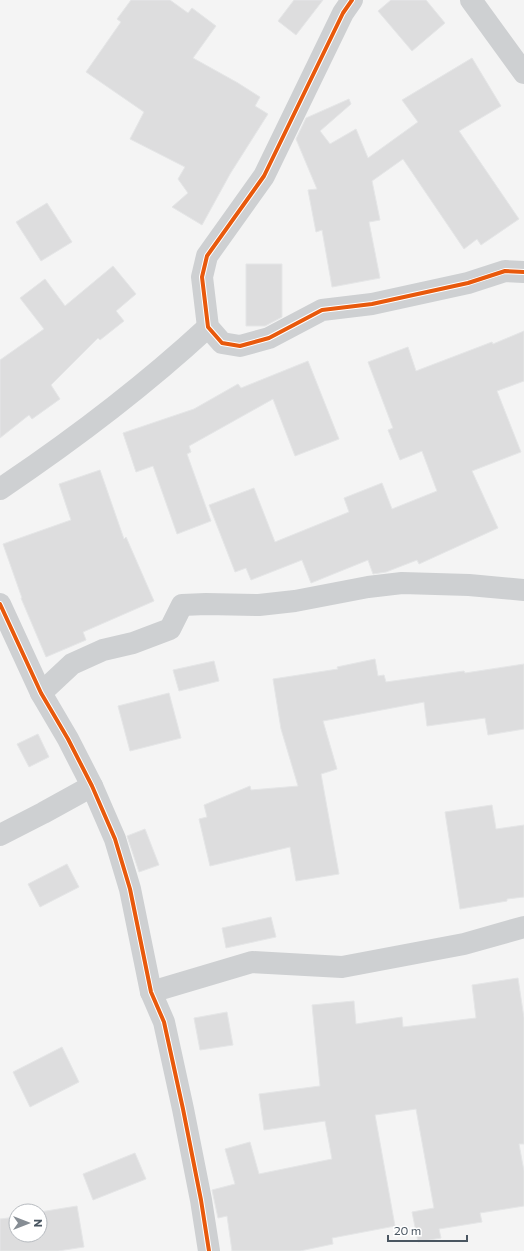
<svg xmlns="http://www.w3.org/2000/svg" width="524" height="1251" viewBox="0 0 524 1251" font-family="Commissioner,sans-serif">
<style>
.building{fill:#ddddde;stroke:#e5e6e7}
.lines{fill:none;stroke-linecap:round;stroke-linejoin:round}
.minor{stroke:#ced0d2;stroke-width:22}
.cycleway-casing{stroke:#fff;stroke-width:6}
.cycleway{stroke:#e8590c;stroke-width:4}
</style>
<rect width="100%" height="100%" fill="#f4f4f4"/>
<!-- building -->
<g class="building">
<polygon points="131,0 170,0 188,13 192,8 216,26 193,58 238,83 260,97 255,106 268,114 230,174 202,225 172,207 188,193 178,179 185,167 130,139 144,112 86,72 121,22 117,19"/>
<polygon points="294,0 323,0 296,35 278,21"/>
<polygon points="391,0 426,0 445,23 412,51 378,11"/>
<polygon points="472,58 501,106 459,131 519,219 481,245 477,239 464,249 403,159 372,181 380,220 369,222 380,278 332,287 322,230 316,232 308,190 317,189 296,139 306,118 349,99 351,104 320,131 330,144 356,129 368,158 418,122 402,100"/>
<polygon points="47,203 72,242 41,261 16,222"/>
<polygon points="246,264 282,264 282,317 265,326 246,326"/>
<polygon points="113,266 136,294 116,311 124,321 100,340 98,338 51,385 60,399 32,419 29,415 0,438 0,360 44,329 20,298 45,279 65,306"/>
<polygon points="524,331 524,381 497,391 521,452 472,471 498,528 419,564 417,560 386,572 373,574 368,560 311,583 302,560 251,580 246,568 235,572 209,505 254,488 275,542 349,512 344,498 382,483 392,509 437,491 422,451 400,460 388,430 393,428 368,362 408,347 416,371 492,342 493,344"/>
<polygon points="308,361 339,439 295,456 273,399 189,446 191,452 187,454 211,521 177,534 153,466 136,472 123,433 194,409 238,384 241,388"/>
<polygon points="100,470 124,539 126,537 154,601 83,632 86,640 46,657 21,598 22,598 3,544 71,520 59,484"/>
<polygon points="375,659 378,676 384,675 386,682 464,671 465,673 524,664 524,729 488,735 485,718 427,726 424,702 323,721 337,769 321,774 339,874 296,881 290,847 210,866 199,819 207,817 204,805 250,786 251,790 298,786 281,729 273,679 338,669 337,667"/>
<polygon points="214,661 219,681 179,691 173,670"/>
<polygon points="169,693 181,738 130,751 118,706"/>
<polygon points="38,734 49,757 29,767 17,744"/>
<polygon points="492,805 496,829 524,825 524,897 507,899 507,901 460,909 445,812"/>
<polygon points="145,829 159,865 139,872 127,836"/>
<polygon points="67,864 79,887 40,907 28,884"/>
<polygon points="271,917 276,937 226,948 222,928"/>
<polygon points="518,978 524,1018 524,1144 519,1144 524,1171 524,1206 480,1213 482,1222 439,1229 441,1238 418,1242 412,1212 434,1208 416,1109 375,1115 395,1226 332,1238 333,1244 300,1251 232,1251 227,1216 218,1218 212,1190 235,1184 225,1149 250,1142 259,1174 332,1159 325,1121 264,1130 259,1094 320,1086 312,1005 354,1001 356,1024 402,1017 403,1027 476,1018 472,985"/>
<polygon points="227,1012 233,1045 200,1050 194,1018"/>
<polygon points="62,1047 79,1082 30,1107 13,1072"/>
<polygon points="135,1153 146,1179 93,1200 83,1174"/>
<polygon points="77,1206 84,1247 58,1251 0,1251 0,1219 16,1217 16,1235 40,1235 40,1212"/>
</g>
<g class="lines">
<!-- minor -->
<g class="minor">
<polyline points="352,0 343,13 264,176 207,256 202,277 208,327 222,343 240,346 269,338 322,310 372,304 468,283 505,271 524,272"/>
<polyline points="471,0 524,73"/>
<path d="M0 489C73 440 143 387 208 327"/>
<polyline points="0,604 41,693 68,739 92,786 115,839 130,889 151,992 164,1022 183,1109 201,1200 209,1251"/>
<polyline points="41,693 72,664 103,650 133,643 170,629 182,605 206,604 259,605 295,601 368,587 402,583 469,585 524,590"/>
<polyline points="0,835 43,813 92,786"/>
<polyline points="151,992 252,962 342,967 464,944 524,927"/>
</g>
<defs>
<g id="cycleway">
<polyline points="352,0 343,13 264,176 207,256 202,277 208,327 222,343 240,346 269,338 322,310 372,304 468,283 505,271 524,272"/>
<polyline points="0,604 41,693 68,739 92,786 115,839 130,889 151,992 164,1022 183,1109 201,1200 209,1251"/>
</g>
</defs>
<!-- cycleway casing -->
<use href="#cycleway" class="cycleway-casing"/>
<!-- cycleway -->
<use href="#cycleway" class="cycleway"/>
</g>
<!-- north arrow -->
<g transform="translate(28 1223) rotate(90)"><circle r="19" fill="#ffffff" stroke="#b7bbc0"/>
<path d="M0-3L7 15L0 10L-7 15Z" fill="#868d94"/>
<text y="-6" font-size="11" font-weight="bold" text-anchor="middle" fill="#4a5661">N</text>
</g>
<!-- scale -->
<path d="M388 1235v6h79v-6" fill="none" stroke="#4a5661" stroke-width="2"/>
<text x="394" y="1235" font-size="12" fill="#4a5661" stroke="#ffffff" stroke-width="3" paint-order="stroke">20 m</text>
</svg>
